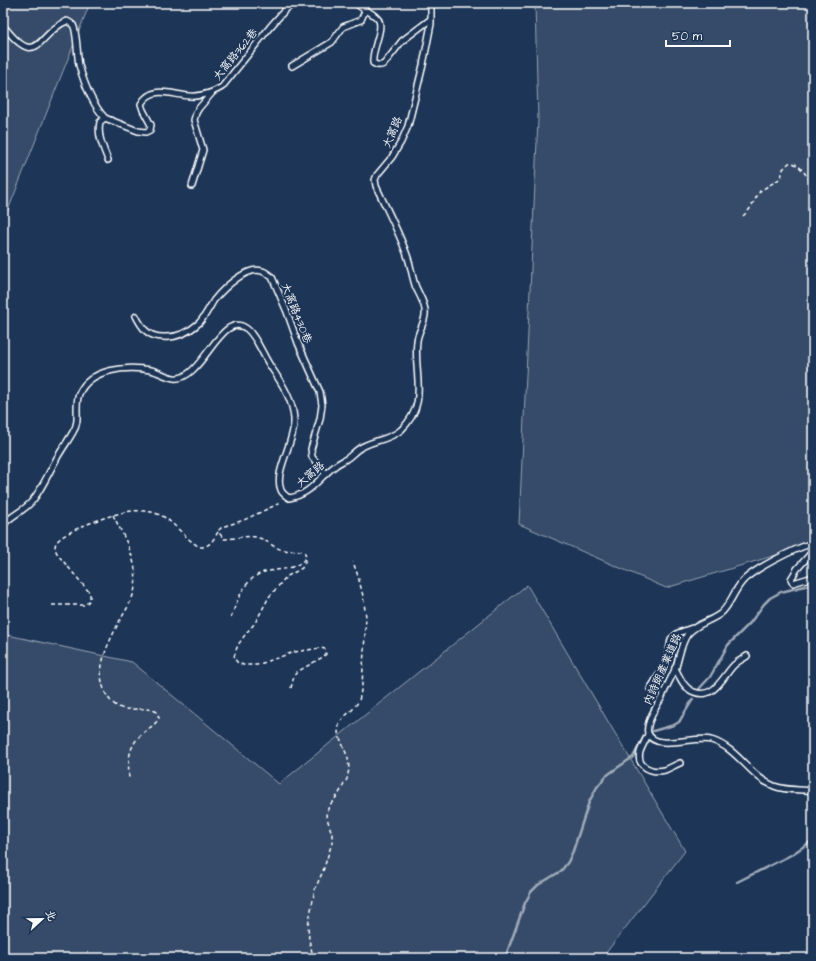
<svg xmlns="http://www.w3.org/2000/svg" width="816" height="961" viewBox="0 0 816 961" font-family="'Architects Daughter','LXGW WenKai TC',sans-serif">
<style>
.green{fill:#364b69;stroke:#9aa5b4}
.lines{fill:none;stroke-linecap:round;stroke-linejoin:round}
.stream{stroke:#a0aab8;stroke-width:2.5}
.lane-casing{stroke:#fff;stroke-width:8}
.path{stroke:#fff;stroke-width:1.5;stroke-dasharray:4 3;stroke-linecap:butt}
.lane{stroke:#1d3557;stroke-width:5}
.labels{text-anchor:middle;stroke-width:4;stroke-linejoin:round;paint-order:stroke}
.street-label{font-size:11px;fill:#fff;stroke:#1d3557}
</style>
<rect width="100%" height="100%" fill="#1d3557"/>
<filter id="ink" filterUnits="userSpaceOnUse"><feTurbulence type="fractalNoise" baseFrequency=".025" numOctaves="2"/><feDisplacementMap in="SourceGraphic" scale="8" xChannelSelector="R" yChannelSelector="G"/><feConvolveMatrix kernelMatrix="1 2 1 2 8 2 1 2 1" color-interpolation-filters="sRGB"/></filter>
<g filter="url(#ink)">
<!-- green -->
<g class="green">
<polygon points="3,3 90,3 3,223"/>
<polygon points="535,3 813,3 813,544 666,588 519,524 538,120"/>
<polygon points="527,585 685,851 602,958 3,958 3,634 132,662 279,784"/>
</g>
<g class="lines">
<!-- stream -->
<g class="stream">
<polyline points="699,689 710,677 728,645 750,623 764,604 770,598 781,592 813,584"/>
<polyline points="653,731 674,725 679,722 693,699"/>
<polyline points="737,882 791,855 813,840"/>
<polyline points="505,958 525,903 531,892 538,885 561,871 568,862 573,851 589,802 597,787 606,776 617,768 633,757 644,736"/>
</g>
<defs>
<g id="lane">
<path d="M356 3C362 10 371 11 377 18 386 26 371 49 373 63 377 66 380 66 384 64L402 41 431 19"/>
<path d="M6 29C39 70 38 32 67 21 69 22 71 23 73 25 77 30 77 56 79 65 84 83 92 104 105 118"/>
<polyline points="292,66 332,42 343,27 361,20 365,11"/>
<path d="M108 160C103 147 97 135 100 122L105 118 138 131 146 132 150 130 151 125 143 110 141 104C154 82 177 98 196 96 205 95 214 92 222 87L270 27 285 10 294 3"/>
<polyline points="192,186 203,150 194,120 196,113 199,108 212,93"/>
<path d="M136 316C142 328 148 337 163 337 176 338 189 332 199 323 205 317 209 308 214 300 223 289 246 266 262 271 266 272 269 275 272 277L287 312 298 343 320 392 322 405 320 419 311 449 312 457 326 474"/>
<path d="M3 525C12 514 25 511 33 500 43 487 49 472 57 458 62 449 68 441 73 432 81 420 74 407 79 394 90 368 127 366 151 370 159 372 167 377 174 378 202 382 221 308 247 329 258 338 264 359 273 370 283 385 293 401 294 419 296 440 273 472 281 490 282 493 286 496 289 498 312 494 318 478 335 466 338 463 342 462 346 459 350 457 353 453 357 450 370 440 388 441 401 430 430 402 413 375 417 341 418 330 427 321 425 310 424 301 418 293 415 285 412 276 411 267 408 258 400 234 387 210 376 186L375 180 377 175 392 157 401 142 408 126 423 65 431 24V3"/>
<path d="M813 543C796 548 753 569 742 582 733 592 730 606 720 614 709 622 695 624 687 635 681 644 679 657 676 667 672 677 666 687 662 697 657 705 645 724 648 733 655 752 696 735 711 740 738 748 750 777 774 786 786 791 800 789 813 791"/>
<polyline points="813,551 797,569 791,579 793,583 813,577"/>
<path d="M675 668C680 678 684 688 694 692 714 700 723 676 734 665 738 661 743 659 747 656"/>
<path d="M650 689C662 671 668 661 671 639L678 633 692 628"/>
<path d="M648 734C646 740 642 746 640 752 636 767 652 773 665 770 670 768 675 765 680 763"/>
</g>
</defs>
<!-- lane casing -->
<use href="#lane" class="lane-casing"/>
<!-- path -->
<g class="path">
<path d="M743 216 749 210 760 191 781 178 783 169 789 163C799 161 806 177 813 183"/>
<path d="M113 515C124 537 139 562 135 587 133 602 122 615 116 628 107 646 96 669 104 689 106 695 109 700 114 704 127 715 144 704 157 712L159 718C154 727 146 729 139 737 128 748 128 764 129 778"/>
<path d="M52 605H85L90 600V593L58 555 55 549C55 547 55 545 56 543 64 530 117 512 132 511 142 510 153 511 162 516 173 521 194 548 202 547 211 546 215 537 219 530"/>
<path d="M231 617C238 599 246 574 269 571 283 569 296 569 306 558L305 553C298 548 292 552 284 550 274 549 268 540 259 538 248 534 235 539 224 539L220 534 219 530 222 527 244 520 282 502"/>
<polyline points="291,688 294,676 297,672 323,657 326,654 325,649 321,648 294,652 257,665 243,665 237,662 234,658 235,653 238,645 247,632 255,623 269,597 286,577 302,568 306,560"/>
<polyline points="316,958 312,952 309,940 308,926 315,889 323,871 332,843 332,834 326,815 329,806 338,795 347,779 349,769 348,758 338,733 339,725 343,718 353,709 359,701 362,685 366,617 363,596 358,576 353,562"/>
</g>
<!-- lane -->
<use href="#lane" class="lane"/>
</g>
</g>
<g class="labels">
<!-- street labels -->
<g class="street-label">
<text transform="translate(235 54) rotate(-51)" y="4">大窩路362巷</text>
<text transform="translate(392 132) rotate(-67)" y="4">大窩路</text>
<text transform="translate(297 313) rotate(68)" y="4">大窩路430巷</text>
<text transform="translate(310 474) rotate(-40)" y="4">大窩路</text>
<text transform="translate(662 669) rotate(-66)" y="4">內詩朗產業道路</text>
</g>
</g>
<!-- margin -->
<rect width="816" height="961" fill="none" stroke="#1d3557" stroke-width="16"/>
<rect x="8" y="8" width="800" height="945" fill="none" stroke="#fff" stroke-width="1.5" filter="url(#ink)"/>
<!-- north arrow -->
<g transform="translate(42 919) rotate(68)" stroke="#1d3557" stroke-width="3" paint-order="stroke">
<path d="M0-3L7 15L0 10L-7 15Z" fill="#ffffff"/>
<text y="-6" font-size="11" font-weight="bold" text-anchor="middle" fill="#ffffff">北</text>
</g>
<!-- scale -->
<path d="M666 40v6h64v-6" fill="none" stroke="#ffffff" stroke-width="2"/>
<text x="672" y="40" font-size="12" fill="#ffffff" stroke="#1d3557" stroke-width="3" paint-order="stroke">50 m</text>
</svg>
